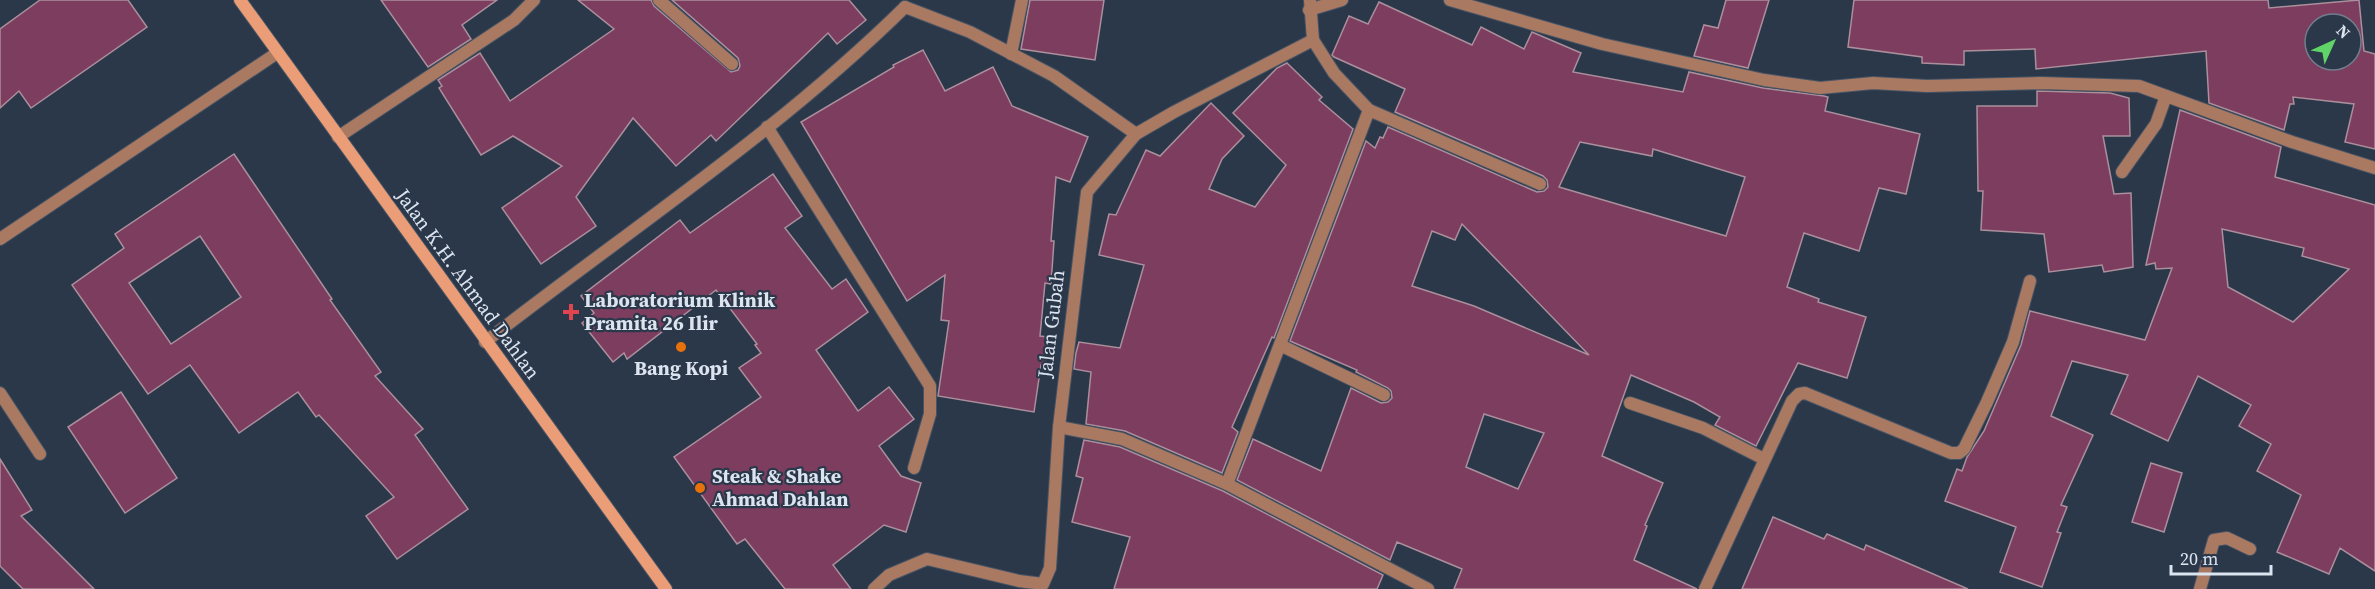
<svg xmlns="http://www.w3.org/2000/svg" width="2375" height="589" viewBox="0 0 2375 589" font-family="'Source Serif 4',serif">
<style>
.building{fill:#7c3d5f;stroke:#ab8f9c;stroke-width:1.5;fill-rule:evenodd}
.lines{fill:none;stroke-linecap:round;stroke-linejoin:round}
.street-casing{stroke:#475465;stroke-width:14}
.secondary-casing{stroke:#475465;stroke-width:14}
.street{stroke:#aa7961;stroke-width:12}
.secondary{stroke:#ea9d76;stroke-width:12}
.health-dot{fill:#e0444e;stroke:#2b384a;stroke-width:2}
.food-dot{fill:#e8710a;stroke:#2b384a;stroke-width:2}
.labels{text-anchor:middle;stroke-width:4.5;stroke-linejoin:round;paint-order:stroke}
.street-label{font-size:20px;fill:#dce4f0;stroke:#2b384a}
.poi-label{font-size:20px;font-weight:bold;fill:#dce4f0;stroke:#2b384a;text-anchor:start}
</style>
<rect width="100%" height="100%" fill="#2b384a"/>
<!-- building -->
<g class="building">
<polygon points="40,0 128,0 147,27 31,108 19,91 0,108 0,29"/>
<polygon points="381,0 497,0 462,25 471,39 428,67"/>
<polygon points="578,0 651,0 654,6 731,72 738,70 740,66 738,58 672,0 849,0 866,20 837,44 828,33 716,141 711,135 676,166 633,118 576,197 596,226 541,264 502,208 562,166 513,136 481,155 439,88 442,86 438,80 480,53 510,101 614,29"/>
<polygon points="1030,0 1104,0 1095,60 1021,49"/>
<polygon points="1726,0 1769,0 1748,68 1694,56 1704,25 1718,28"/>
<path d="M1854 0H2268L2269 8 2359 0 2364 51 2375 54V149L2345 142 2354 104 2293 97 2294 104H2290L2284 130 2209 103 2206 51 2036 69 2035 49 1964 51V65L1922 63V57L1848 47ZM2315 24H2351V60H2315Z"/>
<path d="M1379 2 1472 45 1481 27 1524 49 1532 32 1581 53 1573 72 1683 92 1689 72 1763 88 1824 96 1828 97 1825 111 1920 134 1906 194 1879 188 1859 251 1804 233 1787 287 1819 299 1818 302 1866 317 1847 378 1798 363 1756 446 1715 425 1720 417 1694 402 1631 375 1602 456 1663 483 1645 525 1647 526 1634 560 1697 589H1454L1462 569 1397 542 1390 560 1237 480 1253 439 1321 471 1351 388 1381 403 1388 402 1392 398 1391 391 1388 388 1356 372 1357 370 1290 341 1366 141 1375 148 1380 137 1383 138 1388 127 1537 192 1544 191 1548 187 1547 180 1543 176 1395 112 1405 89 1334 57 1332 55 1349 16 1368 24ZM1580 142 1652 156 1653 149 1745 177 1726 236 1559 187ZM1462 224 1589 355 1474 306 1412 286 1432 231 1455 240ZM1484 414 1544 433 1518 489 1466 467Z"/>
<polygon points="923,50 945,91 993,67 1012,106 1088,137 1070,182 1056,177 1051,241 1054,241 1051,284 1045,283 1040,336 1047,337 1046,365 1041,365 1034,412 938,396 949,321 941,320 945,275 907,301 801,122 894,67 893,65"/>
<polygon points="1287,63 1322,97 1319,100 1353,129 1274,338 1272,337 1232,427 1238,432 1222,473 1125,431 1086,424 1091,372 1074,369 1076,353 1079,342 1120,348 1144,265 1099,255 1109,214 1116,215 1146,150 1160,156 1211,103 1244,136 1222,159 1209,189 1255,207 1286,165 1233,113 1277,68"/>
<polygon points="2037,91 2110,93 2129,98 2130,136 2103,136 2114,194 2131,193 2133,267 2104,272 2102,265 2049,272 2044,234 1981,230 1983,191 1978,191 1977,106 2037,106"/>
<path d="M2180 110 2281 147 2275 177 2375 205V571L2340 548 2329 574 2277 552 2301 495 2257 471 2271 444 2239 426 2251 405 2198 376 2168 441 2111 414 2128 375 2072 361 2051 416 2093 435 2061 505 2067 507 2057 532 2061 533 2042 587 2000 572 2016 527 1945 501 1957 469 1962 471 1967 457 1984 431 2021 345 2030 311 2145 340 2172 268 2156 269 2155 263 2146 265ZM2222 229 2304 248 2302 256 2349 269 2293 322 2228 287Z"/>
<path d="M234 154 332 299 330 300 381 372 375 376 423 429 415 435 468 509 397 559 366 516 394 497 319 415 316 417 298 392 239 433 190 365 148 394 72 285 124 248 115 234ZM200 236 241 297 171 344 129 283Z"/>
<polygon points="773,174 802,216 785,228 832,289 846,279 868,312 816,350 858,411 889,387 914,419 879,446 901,476 921,483 906,532 884,525 833,565 851,589 785,589 745,539 737,544 674,457 761,397 739,368 761,353 755,345 757,344 716,290 627,359 624,353 613,362 582,323 594,313 581,296 680,220 690,233"/>
<polygon points="121,392 177,478 125,513 68,427"/>
<polygon points="1084,440 1120,447 1223,491 1383,575 1377,589 1114,589 1130,537 1072,522 1083,478 1076,476"/>
<polygon points="0,459 32,510 21,516 94,589 23,589 0,566"/>
<polygon points="2151,463 2182,473 2164,532 2132,522"/>
<polygon points="1773,517 1824,539 1827,534 1864,550 1866,545 1968,589 1742,589"/>
</g>
<g class="lines">
<defs>
<g id="street">
<polyline points="659,0 732,64"/>
<polyline points="1450,0 1602,44 1764,80 1820,88 1873,83 1927,86 2040,83 2139,86 2292,142 2375,168"/>
<polyline points="905,7 970,32 1054,76 1136,134"/>
<polyline points="1309,10 1342,0"/>
<polyline points="1313,40 1334,73 1369,110"/>
<polyline points="1011,54 1022,0"/>
<polyline points="767,127 930,386 930,414 914,468"/>
<polyline points="338,137 514,20 534,0"/>
<polyline points="2122,172 2156,124 2166,96"/>
<polyline points="0,239 277,53"/>
<path d="M485 342C626 232 777 133 905 7"/>
<polyline points="1280,345 1384,395"/>
<polyline points="0,393 40,454"/>
<polyline points="1630,403 1703,428 1764,459"/>
<polyline points="1059,427 1122,439 1227,484 1428,589"/>
<polyline points="1227,484 1369,110 1540,184"/>
<polyline points="874,589 889,575 927,559 1019,581 1043,584 1050,568 1059,427 1087,192 1136,134 1174,112 1313,40 1310,0"/>
<polyline points="1705,589 1792,401 1799,394 1805,393 1951,453 1959,453 1964,449 1987,402 2013,342 2030,281"/>
<polyline points="2200,589 2214,540 2227,538 2250,549"/>
</g>
<polyline id="secondary" points="240,0 666,589"/>
</defs>
<!-- street casing -->
<use href="#street" class="street-casing"/>
<!-- secondary casing -->
<use href="#secondary" class="secondary-casing"/>
<!-- street -->
<use href="#street" class="street"/>
<!-- secondary -->
<use href="#secondary" class="secondary"/>
</g>
<!-- markers -->
<path class="health-dot" d="M568 303h6v6h6v6h-6v6h-6v-6h-6v-6h6z"/>
<g class="food-dot">
<circle cx="681" cy="347" r="6"/>
<circle cx="700" cy="488" r="6"/>
</g>
<g class="labels">
<!-- street labels -->
<g class="street-label">
<text transform="translate(468 284) rotate(54)" y="7">Jalan K.H. Ahmad Dahlan</text>
<text transform="translate(1051 324) rotate(-83)" y="7">Jalan Gubah</text>
</g>
<!-- poi labels -->
<g class="poi-label">
<text x="584" y="307">Laboratorium Klinik<tspan x="584" dy="23">Pramita 26 Ilir</tspan></text>
<text x="681" y="375" text-anchor="middle">Bang Kopi</text>
<text x="712" y="483">Steak &amp; Shake<tspan x="712" dy="23">Ahmad Dahlan</tspan></text>
</g>
</g>
<!-- north arrow -->
<g transform="translate(2333 42) rotate(45)"><circle r="28" fill="#2b384a" stroke="#727d8c" stroke-width="1.5"/>
<path d="M0-4.5L10 22L0 15L-10 22Z" fill="#61d469"/>
<text y="-9" font-size="16" font-weight="bold" text-anchor="middle" fill="#dce4f0">N</text>
</g>
<!-- scale -->
<path d="M2171 565v9h100v-9" fill="none" stroke="#dce4f0" stroke-width="3"/>
<text x="2180" y="565" font-size="18" fill="#dce4f0" stroke="#2b384a" stroke-width="4.5" paint-order="stroke">20 m</text>
</svg>
